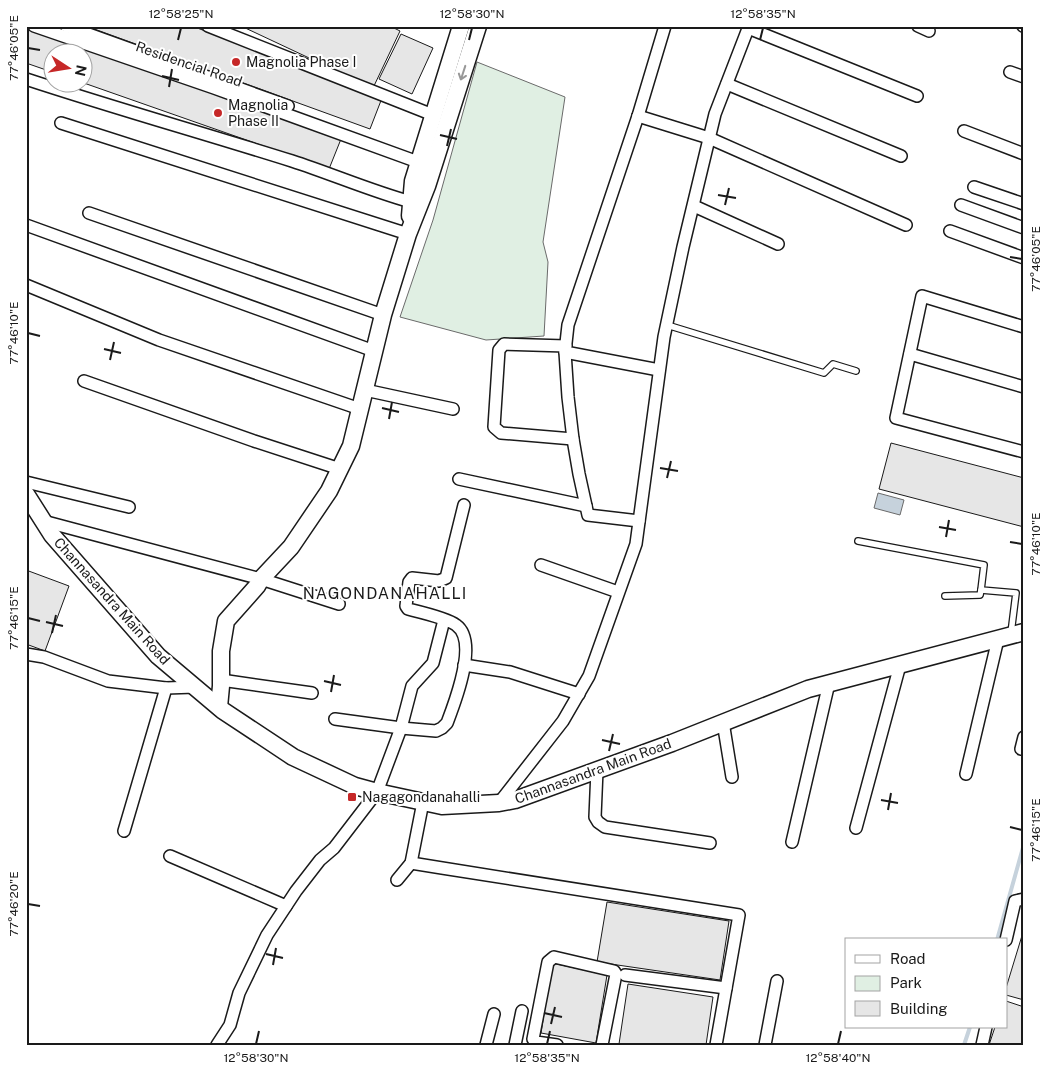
<svg xmlns="http://www.w3.org/2000/svg" width="1050" height="1071" viewBox="0 0 1050 1071" font-family="'Public Sans',sans-serif">
<style>
.green{fill:#e0efe3;stroke:#6a6a6a}
.water{fill:#c6d2dc;stroke:#6a6a6a}
.lines{fill:none;stroke-linecap:round;stroke-linejoin:round}
.stream{stroke:#c6d2dc;stroke-width:4}
.building{fill:#e6e6e6;stroke:#1a1a1a}
.lane-casing{stroke:#1a1a1a;stroke-width:8}
.street-casing{stroke:#1a1a1a;stroke-width:14}
.secondary-casing{stroke:#1a1a1a;stroke-width:19}
.lane{stroke:#fff;stroke-width:5.5}
.street{stroke:#fff;stroke-width:11}
.secondary{stroke:#fff;stroke-width:16}
.oneway{stroke:#989898}
.ticks{fill:none;stroke:#1a1a1a;stroke-width:2}
.poi-dot{fill:#c62828;stroke:#fff;stroke-width:2}
.labels{text-anchor:middle;stroke-width:4;stroke-linejoin:round;paint-order:stroke}
.poi-label{font-size:14px;fill:#1a1a1a;stroke:#fff;text-anchor:start}
.street-label{font-size:14px;fill:#1a1a1a;stroke:#fff}
.quarter-label{font-size:16px;letter-spacing:1px;fill:#1a1a1a;stroke:#fff}
.neatline{fill:none;stroke:#1a1a1a;stroke-width:2}
.ticks-label{font-size:12px;text-anchor:middle;fill:#1a1a1a}
</style>
<rect width="100%" height="100%" fill="#fff"/>
<!-- green -->
<polygon class="green" points="477,62 565,97 543,242 548,262 544,336 486,340 400,317 433,220"/>
<!-- water -->
<polygon class="water" points="878,493 904,500 900,515 874,508"/>
<g class="lines">
<!-- stream -->
<g class="stream">
<polyline points="997,940 1024,844"/>
<polyline points="964,1045 970,1027"/>
</g>
</g>
<!-- building -->
<g class="building">
<polygon points="26,26 341,139 329,169 81,82 82,82 82,52 52,52 52,72 26,63"/>
<polygon points="86,26 192,26 382,98 370,129"/>
<polygon points="241,26 390,26 400,31 373,88"/>
<polygon points="401,34 433,48 412,94 379,79"/>
<polygon points="891,443 1024,478 1024,527 879,489"/>
<polygon points="26,570 69,586 45,651 26,644"/>
<polygon points="607,902 729,921 720,980 597,962"/>
<polygon points="1024,929 1024,1000 1006,995 1006,988"/>
<polygon points="552,963 607,975 596,1043 541,1033"/>
<polygon points="628,984 713,997 706,1045 619,1044"/>
<polygon points="1006,1001 1024,1007 1024,1045 989,1045 995,1027 1006,1027"/>
</g>
<g class="lines">
<defs>
<g id="lane">
<polyline points="667,325 824,373 833,364 856,371"/>
<polyline points="858,541 984,565 981,590 1016,593 1011,633"/>
<polyline points="945,596 980,595 981,590"/>
</g>
<g id="street">
<polyline points="34,26 214,88 418,162"/>
<polyline points="66,26 288,106"/>
<polyline points="208,26 433,115"/>
<polyline points="918,26 929,31"/>
<polyline points="1023,26 1024,26"/>
<polyline points="748,28 917,96"/>
<polyline points="1010,72 1024,77"/>
<path d="M26 79C114 108 203 133 292 161 332 174 371 191 411 202"/>
<polyline points="727,84 901,156"/>
<polyline points="638,116 709,138 906,225"/>
<polyline points="61,123 408,234"/>
<polyline points="964,131 1024,154"/>
<polyline points="974,187 1024,204"/>
<polyline points="961,205 1024,228"/>
<polyline points="694,206 778,244"/>
<polyline points="89,213 383,315"/>
<polyline points="26,225 374,351"/>
<polyline points="950,231 1024,258"/>
<polyline points="26,285 159,340 360,409"/>
<polyline points="1024,327 922,296 896,418 1024,452"/>
<polyline points="566,346 504,344 499,350 494,427 501,433 573,439"/>
<polyline points="565,352 659,370"/>
<polyline points="910,354 1024,387"/>
<polyline points="84,381 254,441 340,469"/>
<polyline points="365,390 453,409"/>
<polyline points="459,479 586,506"/>
<polyline points="26,482 129,507"/>
<polyline points="43,521 261,579 339,604"/>
<polyline points="639,521 588,515 579,474 573,439 568,397 565,352 568,325 638,116 665,26"/>
<polyline points="541,565 618,592"/>
<polyline points="26,654 44,657 108,681 166,688 195,687"/>
<polyline points="464,665 510,672 579,694"/>
<polyline points="221,680 312,693"/>
<path d="M335 719 401 728 436 731 442 728 447 723C455 702 479 641 456 625 447 618 420 612 408 609L406 606 409 582 412 578 439 581 446 578 464 505"/>
<polyline points="723,722 732,777"/>
<polyline points="1021,749 1024,737"/>
<polyline points="597,770 595,817 598,822 605,827 710,843"/>
<polyline points="966,774 998,639"/>
<polyline points="499,803 563,721 589,676 636,544 664,337 683,247 715,114 749,26"/>
<polyline points="856,828 900,665"/>
<polyline points="124,831 166,688"/>
<polyline points="792,842 829,683"/>
<polyline points="170,856 286,906"/>
<polyline points="411,863 442,868 739,915 716,1045"/>
<polyline points="397,880 411,863 423,802"/>
<polyline points="1006,940 1015,901 1024,899"/>
<polyline points="625,975 726,988"/>
<polyline points="217,1045 230,1025 239,993 267,935 296,891 320,860 334,848 377,792 401,728 412,686 433,663 444,620"/>
<polyline points="486,1045 494,1014"/>
<polyline points="515,1045 522,1011"/>
<polyline points="557,1045 536,1042 533,1039 548,962 554,957 614,971 616,974 602,1045"/>
<polyline points="765,1045 777,981"/>
<polyline points="982,1045 986,1027"/>
</g>
<g id="secondary">
<polyline points="410,216 413,181 461,26"/>
<polyline points="26,494 52,535 158,656 222,710 293,757 355,786 377,792 442,806 499,803 515,800 672,743 808,689 1024,632"/>
<polyline points="219,707 221,686 221,651 226,621 257,586 261,579 291,547 329,491 351,446 383,315 408,234 427,186 478,26"/>
</g>
</defs>
<!-- lane casing -->
<use href="#lane" class="lane-casing"/>
<!-- street casing -->
<use href="#street" class="street-casing"/>
<!-- secondary casing -->
<use href="#secondary" class="secondary-casing"/>
<!-- lane -->
<use href="#lane" class="lane"/>
<!-- street -->
<use href="#street" class="street"/>
<!-- secondary -->
<use href="#secondary" class="secondary"/>
</g>
<!-- one-way arrows -->
<defs><path id="oneway-shaft" d="M-6 0H5M1.5-3L5.5 0L1.5 3" fill="none" stroke-width="1.6" stroke-linecap="round" stroke-linejoin="round" transform="scale(1.25)"/></defs>
<use class="oneway" href="#oneway-shaft" transform="translate(463 73) rotate(108)"/>
<!-- ticks -->
<path class="ticks" d="M178 40 181 28M469 40 472 28M760 40 763 28M28 48 40 50M162 76 179 80M169 87 172 69M440 135 457 139M447 146 451 129M718 195 736 198M725 205 729 188M1010 257 1022 259M28 333 40 336M104 349 121 353M110 360 114 342M382 408 399 412M389 419 392 402M660 468 678 471M667 478 671 461M939 527 956 530M946 537 949 520M1010 542 1022 544M28 618 40 621M46 622 63 626M52 633 56 615M324 681 341 685M331 692 334 675M602 740 620 744M609 751 613 734M881 800 898 803M888 810 891 793M1010 827 1022 830M28 904 40 906M266 954 283 958M273 965 276 948M544 1013 562 1017M551 1024 555 1007M256 1044 259 1031M547 1044 550 1031M838 1044 841 1031"/>
<!-- markers -->
<g class="poi-dot">
<circle cx="236" cy="62" r="5"/>
<circle cx="218" cy="113" r="5"/>
<rect x="347" y="792" width="10" height="10" rx="2.5"/>
</g>
<g class="labels">
<!-- poi labels -->
<g class="poi-label">
<text x="246" y="67">Magnolia Phase I</text>
<text x="228" y="110">Magnolia<tspan x="228" dy="16">Phase II</tspan></text>
<text x="362" y="802">Nagagondanahalli</text>
</g>
<!-- street labels -->
<g class="street-label">
<text transform="translate(189 64) rotate(19)" y="5">Residencial Road</text>
<text transform="translate(112 601) rotate(48)" y="5">Channasandra Main Road</text>
<text transform="translate(593 771) rotate(-20)" y="5">Channasandra Main Road</text>
</g>
<!-- quarter labels -->
<g class="quarter-label">
<text x="385" y="599">NAGONDANAHALLI</text>
</g>
</g>
<!-- border -->
<rect width="1050" height="1071" fill="none" stroke="#ffffff" stroke-width="55"/>
<!-- legend -->
<rect x="845" y="938" width="162" height="90" fill="#ffffff" stroke="#a3a3a3"/>
<rect x="855" y="955" width="25" height="8" fill="#ffffff" stroke="#a3a3a3"/>
<text x="890" y="964" font-size="15" fill="#1a1a1a">Road</text>
<rect x="855" y="976" width="25" height="15" fill="#e0efe3" stroke="#a3a3a3"/>
<text x="890" y="988" font-size="15" fill="#1a1a1a">Park</text>
<rect x="855" y="1001" width="25" height="15" fill="#e6e6e6" stroke="#a3a3a3"/>
<text x="890" y="1014" font-size="15" fill="#1a1a1a">Building</text>
<!-- north arrow -->
<g transform="translate(68 68) rotate(102)"><circle r="24" fill="#ffffff" stroke="#a3a3a3"/>
<path d="M0-4L9 19L0 12L-9 19Z" fill="#c62828"/>
<text y="-8" font-size="14" font-weight="bold" text-anchor="middle" fill="#1a1a1a">N</text>
</g>
<rect x="28" y="28" width="994" height="1016" class="neatline"/>
<g class="ticks-label">
<text x="181" y="18">12°58'25"N</text>
<text x="472" y="18">12°58'30"N</text>
<text x="763" y="18">12°58'35"N</text>
<text transform="translate(14 48) rotate(-90)" y="4">77°46'05"E</text>
<text transform="translate(1036 259) rotate(-90)" y="4">77°46'05"E</text>
<text transform="translate(14 333) rotate(-90)" y="4">77°46'10"E</text>
<text transform="translate(1036 544) rotate(-90)" y="4">77°46'10"E</text>
<text transform="translate(14 618) rotate(-90)" y="4">77°46'15"E</text>
<text transform="translate(1036 830) rotate(-90)" y="4">77°46'15"E</text>
<text transform="translate(14 904) rotate(-90)" y="4">77°46'20"E</text>
<text x="256" y="1062">12°58'30"N</text>
<text x="547" y="1062">12°58'35"N</text>
<text x="838" y="1062">12°58'40"N</text>
</g>
</svg>
